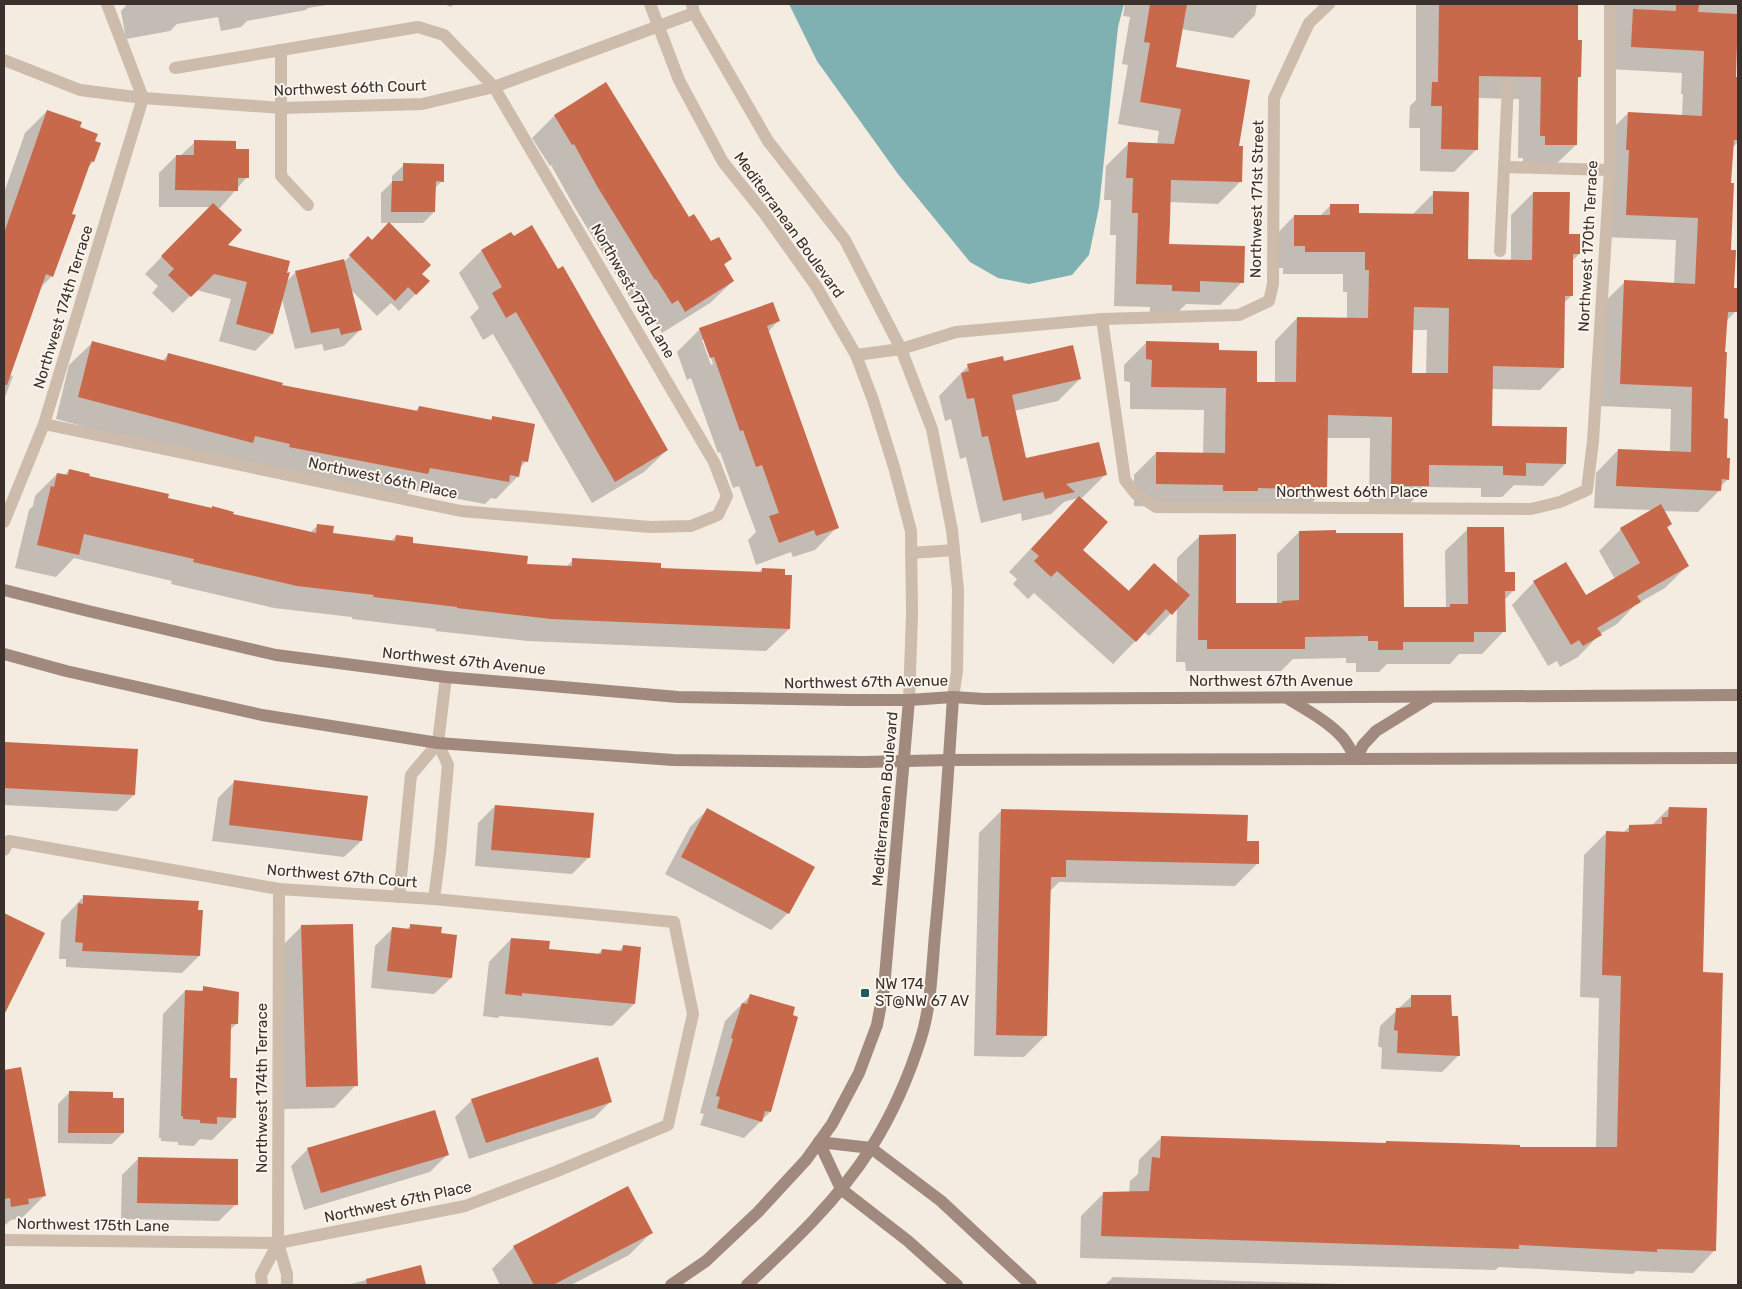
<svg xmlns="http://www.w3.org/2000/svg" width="1742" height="1289" viewBox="0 0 1742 1289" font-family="Rubik,sans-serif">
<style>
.water{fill:#7fb0b2}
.shadow{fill:#0003;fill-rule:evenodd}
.building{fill:#c8694b;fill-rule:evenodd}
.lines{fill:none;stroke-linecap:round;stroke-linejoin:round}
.street{stroke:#cdbbac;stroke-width:12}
.secondary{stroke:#a18a7d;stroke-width:12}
.poi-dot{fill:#1f5a5e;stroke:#fbf5ee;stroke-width:2}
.labels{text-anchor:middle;stroke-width:4;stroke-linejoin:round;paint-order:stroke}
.street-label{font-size:15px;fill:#3b302b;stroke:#fbf5ee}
.poi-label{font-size:15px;fill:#3b302b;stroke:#fbf5ee;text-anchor:start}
</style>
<rect width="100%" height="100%" fill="#f4ebe1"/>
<!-- water -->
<polygon class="water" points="789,4 1124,4 1118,27 1099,207 1089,255 1072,275 1029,284 998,278 970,262 898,174 817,61"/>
<!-- shadow -->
<g class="shadow">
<polygon points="125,4 332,4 308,8 306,10 247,21 241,27 221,31 218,17 177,24 170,31 126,39 121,11 126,6"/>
<polygon points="444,4 454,4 451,7"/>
<polygon points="1125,4 1257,4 1255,15 1233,38 1181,29 1175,68 1237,147 1241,181 1218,204 1169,202 1168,245 1242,282 1220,305 1186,304 1176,314 1150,313 1150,307 1114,306 1116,235 1110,235 1111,200 1104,200 1106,166 1128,144 1157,144 1159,131 1118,124 1128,65 1122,64 1130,17 1123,16"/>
<polygon points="1416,4 1577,4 1576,41 1580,76 1577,79 1576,145 1553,167 1523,167 1523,158 1518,158 1519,99 1478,98 1477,149 1454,172 1420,171 1420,128 1409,128 1410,106 1416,100"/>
<polygon points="1613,4 1738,4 1734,79 1738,79 1738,142 1732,148 1730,184 1730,251 1736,311 1726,321 1723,420 1728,479 1720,487 1720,490 1698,512 1663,511 1671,524 1666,529 1687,566 1665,588 1635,605 1617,624 1600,634 1578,657 1560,667 1557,661 1548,666 1512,605 1534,582 1585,596 1615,579 1599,551 1621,529 1652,510 1594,508 1596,473 1618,450 1670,452 1671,409 1599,406 1602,304 1625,282 1674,284 1676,240 1604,237 1606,135 1628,113 1682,116 1683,94 1681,94 1682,73 1609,69"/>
<polygon points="605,84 689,219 711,243 731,258 723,266 733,281 710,303 662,333 655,322 649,325 634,300 632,301 575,208 551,165 550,166 532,138 554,116"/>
<polygon points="47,111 79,128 93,142 93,162 87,168 70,215 52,276 39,289 9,375 13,376 4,400 4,193 25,133"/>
<polygon points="195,142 235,150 247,177 220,208 217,208 225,245 285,275 286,282 296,272 344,262 368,238 420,274 428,281 399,311 391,303 377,316 351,290 361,329 344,346 324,351 322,344 295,349 282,299 272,334 255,351 219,341 231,299 196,290 173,313 152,293 158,286 145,274 210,207 159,207 159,173 176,156 180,156"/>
<polygon points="404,165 442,181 434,189 434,212 423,223 381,223 381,193 392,182 392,176"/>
<path d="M1434 193 1467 260 1511 261V215L1533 193 1568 236 1579 254 1572 261 1571 296 1564 303 1563 367 1540 390 1491 389V427L1565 464 1543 486 1514 485 1502 497H1481V488L1426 487 1405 508H1369L1370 438H1327L1325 489 1303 512 1134 506V475L1156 453 1203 454 1204 410 1130 409V382L1124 381V365L1146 343 1217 352 1256 383H1275V341L1297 318 1347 319V292H1343V274H1283V268H1272V239L1294 216 1319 217 1331 205 1357 214 1412 215ZM1412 330H1427L1426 374H1411Z"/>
<polygon points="481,251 667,450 644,472 592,503 493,334 483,340 470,317 479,308 459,273"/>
<path d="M778 321 768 332 837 527 815 550 793 557 791 552 756 565 748 540 756 532 739 486 733 488 720 452 718 453 691 378 687 380 677 352 700 329ZM702 340H705L713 364 711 365Z"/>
<polygon points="92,343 162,361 168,355 281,386 415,412 419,407 489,421 493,417 526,461 520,468 518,476 496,499 491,498 485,504 410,490 405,496 230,465 56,419 69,365"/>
<polygon points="1003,362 1080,379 1058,401 1014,411 1025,460 1105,475 1083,497 1080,498 1081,550 1127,592 1154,564 1177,585 1177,558 1200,536 1235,605 1277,605 1277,554 1299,532 1335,535 1402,608 1446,608 1445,551 1468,529 1503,573 1514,590 1504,600 1504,631 1482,654 1459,654 1450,664 1387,664 1379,672 1356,672 1356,663 1346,663 1346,658 1293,659 1281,671 1186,671 1185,662 1176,662 1177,607 1149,636 1144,632 1113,664 1034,593 1028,599 1013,584 1017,579 1009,572 1078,498 1064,502 1051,514 1022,521 1021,513 981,523 966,457 960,459 951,419 945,421 939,396 968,366"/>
<polygon points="69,470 166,499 310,533 318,525 332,534 391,541 396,536 411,544 526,565 566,567 573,560 660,569 758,573 762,569 789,629 766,651 528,641 435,631 436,629 352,619 352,617 274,608 171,584 172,581 74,558 56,577 15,568 29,510 33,506 35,496 57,474 64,476"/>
<polygon points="6,743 134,795 117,811 4,805 4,745"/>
<polygon points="235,781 361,841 344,857 212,841 218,798"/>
<polygon points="495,806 589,857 572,874 475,866 478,823"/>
<polygon points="1669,808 1702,974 1715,1250 1693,1273 1636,1271 1633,1274 1499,1267 1495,1270 1080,1258 1081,1216 1104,1193 1129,1193 1130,1181 1138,1174 1139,1160 1161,1138 1384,1145 1387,1142 1519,1149 1596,1148 1599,998 1580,997 1584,855 1607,832 1623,833 1630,826 1652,825"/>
<polygon points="707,810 788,913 771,930 665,874 690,827"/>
<polygon points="1001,811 1246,842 1258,863 1235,886 1059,882 1049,892 1046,1035 1024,1057 974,1056 979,833"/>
<polygon points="84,896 199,956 182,973 66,967 66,959 59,959 61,921"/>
<polygon points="4,914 43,933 4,1013"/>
<polygon points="411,925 440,935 451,978 434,994 371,988 375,946 392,929 406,930"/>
<polygon points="302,926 356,1085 334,1108 284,1109 279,949"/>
<polygon points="511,939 548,950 597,955 602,950 618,952 623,947 634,1004 612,1026 500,1016 498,1018 483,1016 489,962"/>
<polygon points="204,988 237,1023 230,1030 229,1079 235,1117 212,1140 200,1139 194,1146 178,1145 178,1142 161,1141 161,1138 159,1138 163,1014 185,991 200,992"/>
<polygon points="751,995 781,1075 770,1112 744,1138 700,1125 704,1114 700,1113 725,1021"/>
<polygon points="1412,996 1451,1017 1459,1055 1442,1072 1381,1069 1382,1048 1378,1046 1380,1026"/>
<polygon points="20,1068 45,1195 22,1218 11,1220 4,1226 4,1072"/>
<polygon points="69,1093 112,1099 123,1133 112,1144 58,1143 58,1104"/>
<polygon points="472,1100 611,1101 594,1118 469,1159 455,1117"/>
<polygon points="308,1149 447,1155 430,1172 304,1210 291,1166"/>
<polygon points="139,1158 236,1204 219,1221 121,1219 122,1175"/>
<polygon points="651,1233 629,1255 571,1285 500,1285 492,1269 514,1247"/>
<polygon points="420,1266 425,1285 347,1285"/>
<polygon points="1113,1277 1373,1285 1105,1285"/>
</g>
<!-- building -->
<g class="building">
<polygon points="1150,4 1187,4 1176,67 1250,80 1239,146 1243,146 1242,182 1171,180 1170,223 1169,244 1245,246 1244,283 1200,281 1200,292 1172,291 1172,285 1136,284 1138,213 1132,213 1133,178 1126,178 1128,142 1174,144 1181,109 1140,102 1150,43 1144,42"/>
<polygon points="1439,4 1578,4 1578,40 1582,40 1581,77 1578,77 1577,145 1545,145 1545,136 1540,136 1541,77 1479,76 1478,150 1441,149 1442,106 1431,106 1432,82 1438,82"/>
<polygon points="1676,4 1699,5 1698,12 1738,14 1736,77 1738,77 1738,140 1734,140 1731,183 1734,183 1731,250 1736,250 1734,288 1738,288 1737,312 1728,312 1725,352 1727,352 1724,418 1728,419 1727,458 1730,458 1729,480 1722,479 1721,491 1616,486 1618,449 1691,452 1692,387 1620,384 1624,280 1695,284 1698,218 1626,215 1629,150 1626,150 1628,112 1702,116 1704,51 1631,47 1633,9 1676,11"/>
<polygon points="606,82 689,217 694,214 711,241 719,237 732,259 724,264 734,281 685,312 678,300 672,304 656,279 655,280 597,186 574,144 572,145 554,115"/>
<polygon points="47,110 82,122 80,127 98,134 95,141 101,143 94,162 91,161 72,214 76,215 53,277 46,274 7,385 4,385 4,233"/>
<polygon points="194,140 236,141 236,149 249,149 249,178 238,178 238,191 175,190 176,155 194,155"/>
<polygon points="403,163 444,164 444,182 436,181 435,212 391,212 392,181 403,181"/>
<path d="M1433 191 1469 192 1468 259 1532 260 1533 192H1570L1569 234H1580V254H1573V296H1565L1564 368 1493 366 1492 426 1567 427 1566 464 1526 463V476L1503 475V466L1429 465V486H1391L1392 417 1328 415 1327 490 1258 488V491H1223V485L1156 484V452L1225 453 1226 388 1151 387 1152 360 1146 359V341L1219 343V350L1257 351V382H1296L1297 317 1368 318 1369 270H1365V252H1305V246H1294V215H1330V204H1359V213L1433 214ZM1414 307 1449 308 1448 373H1412Z"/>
<polygon points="213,203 242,230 228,245 290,261 287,273 290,272 273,334 236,324 247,282 214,274 191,297 168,275 174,269 161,256"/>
<polygon points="389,222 431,265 422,274 430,281 416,295 408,287 395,301 349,255 368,236 372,240"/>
<polygon points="532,225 558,269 563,266 668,450 615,482 516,312 506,318 492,293 502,287 481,250 511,232 514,236"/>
<polygon points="344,259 362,330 341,335 339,328 311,333 295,271"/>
<polygon points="773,302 780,321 767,326 839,528 816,536 814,530 779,543 769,516 779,513 762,465 756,467 743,430 740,431 714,357 710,358 699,328"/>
<polygon points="92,341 166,361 168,353 283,383 282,385 418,411 419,406 492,420 492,416 535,424 528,462 522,461 519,477 510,475 509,482 430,468 428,474 289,447 290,444 255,436 253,443 78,397"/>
<polygon points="1073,345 1081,379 1012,395 1026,458 1099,442 1107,475 1066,484 1075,492 1045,499 1043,492 1003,501 988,436 982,437 974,398 967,399 961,373 969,371 967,364 1003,356 1004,361"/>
<polygon points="69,469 90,474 89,476 169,494 168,498 212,508 212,506 234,512 233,514 316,533 317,524 334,526 333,533 395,541 396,535 413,537 413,543 528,556 527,564 572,566 572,558 661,563 661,568 762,572 762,568 785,569 785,575 792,575 790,629 551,619 457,608 457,607 373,597 374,595 297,586 193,562 194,559 84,534 79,555 37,545 51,486 54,487 57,473 68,475"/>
<polygon points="1079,496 1108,522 1083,550 1129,591 1154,563 1190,595 1172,615 1166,609 1136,642 1057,571 1051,577 1034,561 1039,556 1031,549"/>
<polygon points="1661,504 1672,524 1667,527 1689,566 1637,596 1641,602 1597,628 1602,635 1583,646 1579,640 1571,645 1533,581 1566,562 1586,595 1640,563 1620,528"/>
<polygon points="1467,527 1504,527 1505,572 1515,572 1515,591 1505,591 1506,632 1474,632 1474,642 1403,642 1403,650 1378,650 1378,641 1368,641 1368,636 1305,637 1305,649 1207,649 1207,640 1198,640 1199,535 1236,534 1236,603 1282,603 1282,601 1299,600 1299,531 1336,530 1336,533 1403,533 1404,607 1450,607 1450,604 1468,604"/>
<polygon points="5,742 138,749 135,795 4,788"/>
<polygon points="234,780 368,796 362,841 229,825"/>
<polygon points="495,805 594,813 590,858 491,850"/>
<polygon points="1669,807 1707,808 1703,972 1723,973 1716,1251 1657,1249 1657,1252 1519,1245 1519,1249 1101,1236 1103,1192 1149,1191 1152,1157 1160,1158 1161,1136 1386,1143 1386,1141 1520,1145 1520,1147 1617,1147 1621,976 1602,975 1606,831 1629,832 1629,825 1662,824 1662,817 1668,817"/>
<polygon points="707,808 815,867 789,914 681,857"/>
<polygon points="1001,809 1248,815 1247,841 1259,841 1259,864 1066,860 1066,877 1051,877 1047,1036 996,1035"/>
<polygon points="83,895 199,901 198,910 203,910 200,956 82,951 83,943 75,942 78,903 83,904"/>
<polygon points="4,913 45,933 4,1015"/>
<polygon points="353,924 358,1086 306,1087 301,925"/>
<polygon points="410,924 442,927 441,933 457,935 452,978 387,971 392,927 410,929"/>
<polygon points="511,938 550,941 549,949 601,954 602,949 622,951 623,945 641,947 635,1004 522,993 522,996 505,994"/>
<polygon points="203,986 239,992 238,1024 231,1024 230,1078 237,1078 236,1118 217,1117 217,1124 200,1123 200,1120 183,1119 183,1116 181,1116 185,990 203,991"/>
<polygon points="750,994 795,1007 793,1015 798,1017 771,1112 765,1111 762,1122 717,1108 720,1097 716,1096 733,1039 731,1038 742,1003 747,1004"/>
<polygon points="1411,995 1451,995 1452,1016 1458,1016 1460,1056 1397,1053 1398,1031 1394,1030 1396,1008 1411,1007"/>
<polygon points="598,1057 612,1102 486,1143 471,1099"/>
<polygon points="21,1067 46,1196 28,1199 29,1204 11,1207 10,1198 4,1199 4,1070"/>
<polygon points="69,1091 113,1092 113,1098 124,1098 124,1133 68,1133"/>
<polygon points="435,1110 449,1155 321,1193 307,1148"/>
<polygon points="138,1157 238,1159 238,1205 137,1203"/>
<polygon points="628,1186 653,1233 553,1285 534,1285 513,1246"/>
<polygon points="421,1265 426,1285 367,1285 366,1279"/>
</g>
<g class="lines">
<!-- street -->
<g class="street">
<polyline points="650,4 679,80 723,162 764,213 816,286 856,355 873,400 894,467 911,531 912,615 909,700"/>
<polyline points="692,4 694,13 768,141 845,240 901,349 932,429 952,530 958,590 957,671 953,697"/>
<polyline points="281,50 281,176 308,205"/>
<polyline points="4,60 80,90 143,98 282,108 422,104 494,87 694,13"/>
<polyline points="1504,167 1610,170"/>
<polyline points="1500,251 1508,85"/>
<polyline points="1102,319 1125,480 1136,494 1156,507 1531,509 1560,502 1587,490 1593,441 1610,170 1610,4"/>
<polyline points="856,355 901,349 956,332 1102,319 1239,315 1269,301 1273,284 1274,98 1309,23 1329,4"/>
<polyline points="44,424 461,511 650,527 691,526 718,515 727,496 714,462 494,87 444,35 418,27 175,68"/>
<polyline points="4,522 44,424 143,98 107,4"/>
<polyline points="911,553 954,550"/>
<polyline points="4,850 9,841 279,889 434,899 674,922 693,1014 668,1125 555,1172 465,1206 278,1243 4,1240"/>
<polyline points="279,889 278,1243 287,1274 287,1285"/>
<polyline points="399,897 411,775 438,743"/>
<polyline points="434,899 440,853 448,765 438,743 446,677"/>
<polyline points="262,1285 261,1275 278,1243"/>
</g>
<!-- secondary -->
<g class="secondary">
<polyline points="4,590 88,611 276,655 446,677 678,697 848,700 909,700 953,697 984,699 1738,695"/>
<polyline points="4,654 66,671 262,715 438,743 673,760 864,762 949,760 1738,758"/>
<path d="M1287 698C1306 710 1328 721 1343 738 1348 744 1352 752 1356 759L1363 745 1376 731 1431 697"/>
<polyline points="819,1142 871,1148 941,1201 1031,1285"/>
<polyline points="819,1142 841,1189 908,1241 957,1285"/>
<polyline points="671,1285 706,1261 758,1212 806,1160 832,1124 859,1073 877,1025 884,988 909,700"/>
<path d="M747 1285C792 1243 838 1200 871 1148 892 1115 909 1076 921 1038 931 1007 932 967 935 934 943 855 948 776 953 697"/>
</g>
</g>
<!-- markers -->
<rect class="poi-dot" x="860" y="988" width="10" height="10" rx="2.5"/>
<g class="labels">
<!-- street labels -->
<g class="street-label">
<text transform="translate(350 88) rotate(-2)" y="5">Northwest 66th Court</text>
<text transform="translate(1257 199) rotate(-89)" y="5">Northwest 171st Street</text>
<text transform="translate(789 225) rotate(54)" y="5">Mediterranean Boulevard</text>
<text transform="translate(1588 246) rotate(-87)" y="5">Northwest 17Oth Terrace</text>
<text transform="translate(633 291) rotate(60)" y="5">Northwest 173rd Lane</text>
<text transform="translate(63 307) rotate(-73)" y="5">Northwest 174th Terrace</text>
<text transform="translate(383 478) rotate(12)" y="5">Northwest 66th Place</text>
<text x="1352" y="497">Northwest 66th Place</text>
<text transform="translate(464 661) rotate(6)" y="5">Northwest 67th Avenue</text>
<text x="1271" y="686">Northwest 67th Avenue</text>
<text transform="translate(866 682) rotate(-1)" y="5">Northwest 67th Avenue</text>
<text transform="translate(885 799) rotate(-85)" y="5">Mediterranean Boulevard</text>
<text transform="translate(342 876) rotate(5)" y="5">Northwest 67th Court</text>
<text transform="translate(262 1088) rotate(-90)" y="5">Northwest 174th Terrace</text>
<text transform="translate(398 1202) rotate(-12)" y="5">Northwest 67th Place</text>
<text transform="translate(93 1225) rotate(1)" y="5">Northwest 175th Lane</text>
</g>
<!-- poi labels -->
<g class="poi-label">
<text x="875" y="989">NW 174<tspan x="875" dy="17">ST@NW 67 AV</tspan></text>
</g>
</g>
<!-- border -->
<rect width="1742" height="1289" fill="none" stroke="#3b302b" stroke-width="10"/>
</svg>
